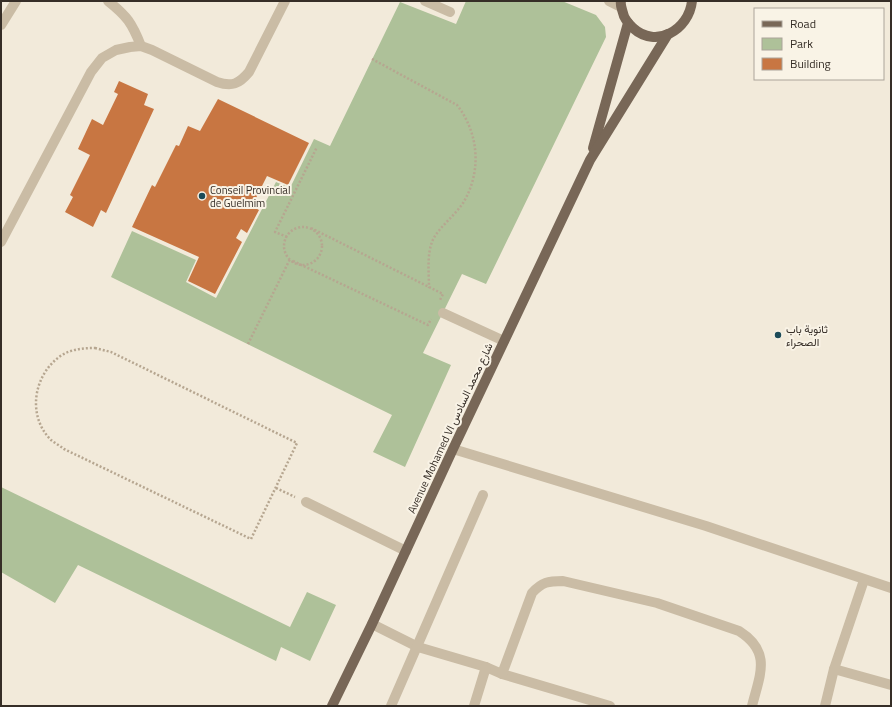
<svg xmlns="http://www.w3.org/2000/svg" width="892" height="707" viewBox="0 0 892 707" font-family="'Titillium Web',Vazirmatn,sans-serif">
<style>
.green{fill:#aec199}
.building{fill:#c87642}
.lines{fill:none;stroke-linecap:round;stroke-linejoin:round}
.path{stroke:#b6a690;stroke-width:2.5;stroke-dasharray:2 2;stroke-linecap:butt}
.minor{stroke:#cabca5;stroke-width:10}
.major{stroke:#786757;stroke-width:10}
.poi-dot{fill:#1c4b58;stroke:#f9f3e6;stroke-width:1.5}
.labels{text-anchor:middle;stroke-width:4;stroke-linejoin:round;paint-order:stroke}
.poi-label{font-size:11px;fill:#362e27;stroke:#f9f3e6;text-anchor:start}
.street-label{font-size:11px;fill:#362e27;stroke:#f9f3e6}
</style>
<rect width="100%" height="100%" fill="#f2eada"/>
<!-- green -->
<g class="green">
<polygon points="466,1 562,1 596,15 605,27 606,37 486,284 462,274 423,353 451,365 405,467 373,452 392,415 111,277 132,231 196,260 186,282 216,298 276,182 290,188 314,139 330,146 400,2 456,24"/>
<polygon points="1,487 290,627 307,592 336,605 310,661 281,647 276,661 78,565 55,603 1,572"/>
</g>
<!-- building -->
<g class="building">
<polygon points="119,81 148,94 144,105 154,109 106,213 101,210 93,227 65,212 73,197 70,195 90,155 78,149 92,119 103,125 118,94 114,92"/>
<polygon points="218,99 309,143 288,185 267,176 252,206 259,210 247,233 241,229 236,238 242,242 215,294 188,281 199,257 132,227 152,185 155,187 176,145 179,146 188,126 200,131"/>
</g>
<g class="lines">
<!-- path -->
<g class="path">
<path d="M372 59 457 105C479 133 482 172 463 203 455 215 443 224 435 236 426 250 429 272 429 288"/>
<circle cx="303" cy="246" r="19"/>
<polyline points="311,228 443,294 440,300"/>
<polyline points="287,237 275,232 317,147"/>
<polyline points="293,261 428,325 431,319"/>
<polyline points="248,344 290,259"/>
<path d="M95 348 111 352 297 443 251 539 64 449C60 446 55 443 51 440 26 415 34 373 62 355 72 349 84 348 95 348Z"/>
<polyline points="276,488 295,497"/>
</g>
<!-- minor -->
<g class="minor">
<path d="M108 1C127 16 132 23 141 46"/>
<polyline points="425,1 450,12"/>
<polyline points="609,1 621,7"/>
<polyline points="1,25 16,1"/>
<path d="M1 242 91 72 102 58 116 50 130 47 141 46 152 50 217 82C232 87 239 84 249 72L285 1"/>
<polyline points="443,313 504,341"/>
<polyline points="453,449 706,526 891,588"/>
<polyline points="306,502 406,551"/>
<polyline points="372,624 418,647 486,667 502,674 610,706"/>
<polyline points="834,669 891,685"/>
<path d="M502 674 532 593C542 582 548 581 563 581L657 603 739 631C772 652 760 674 752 706"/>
<polyline points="391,706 483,495"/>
<polyline points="474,706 486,667"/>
<polyline points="825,706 834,669 864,580"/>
</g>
<!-- major -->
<g class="major">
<path d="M621 1C620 5 622 9 623 13 624 19 629 24 633 28 656 49 689 30 692 1"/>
<polyline points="593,148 628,23"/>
<polyline points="332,706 372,624 453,449 590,160 668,34"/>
</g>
</g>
<!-- markers -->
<g class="poi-dot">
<circle cx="202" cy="196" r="4"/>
<circle cx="778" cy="335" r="4"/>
</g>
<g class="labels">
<!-- poi labels -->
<g class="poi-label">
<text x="210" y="194">Conseil Provincial<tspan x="210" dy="13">de Guelmim</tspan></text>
<text x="786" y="333">ثانوية باب<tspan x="786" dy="13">الصحراء</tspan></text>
</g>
<!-- street labels -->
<g class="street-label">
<text transform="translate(450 428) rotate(-65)" y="4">Avenue Mohamed VI شارع محمد السادس</text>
</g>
</g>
<!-- border -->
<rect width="892" height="707" fill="none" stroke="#362e27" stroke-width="4"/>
<!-- legend -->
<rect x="754" y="8" width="130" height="72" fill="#f9f3e6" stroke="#aba49a"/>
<rect x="762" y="21" width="20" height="6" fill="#786757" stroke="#aba49a"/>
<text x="790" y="28" font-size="12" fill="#362e27">Road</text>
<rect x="762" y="38" width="20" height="12" fill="#aec199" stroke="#aba49a"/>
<text x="790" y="48" font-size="12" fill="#362e27">Park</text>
<rect x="762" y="58" width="20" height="12" fill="#c87642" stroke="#aba49a"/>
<text x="790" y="68" font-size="12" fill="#362e27">Building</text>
</svg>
